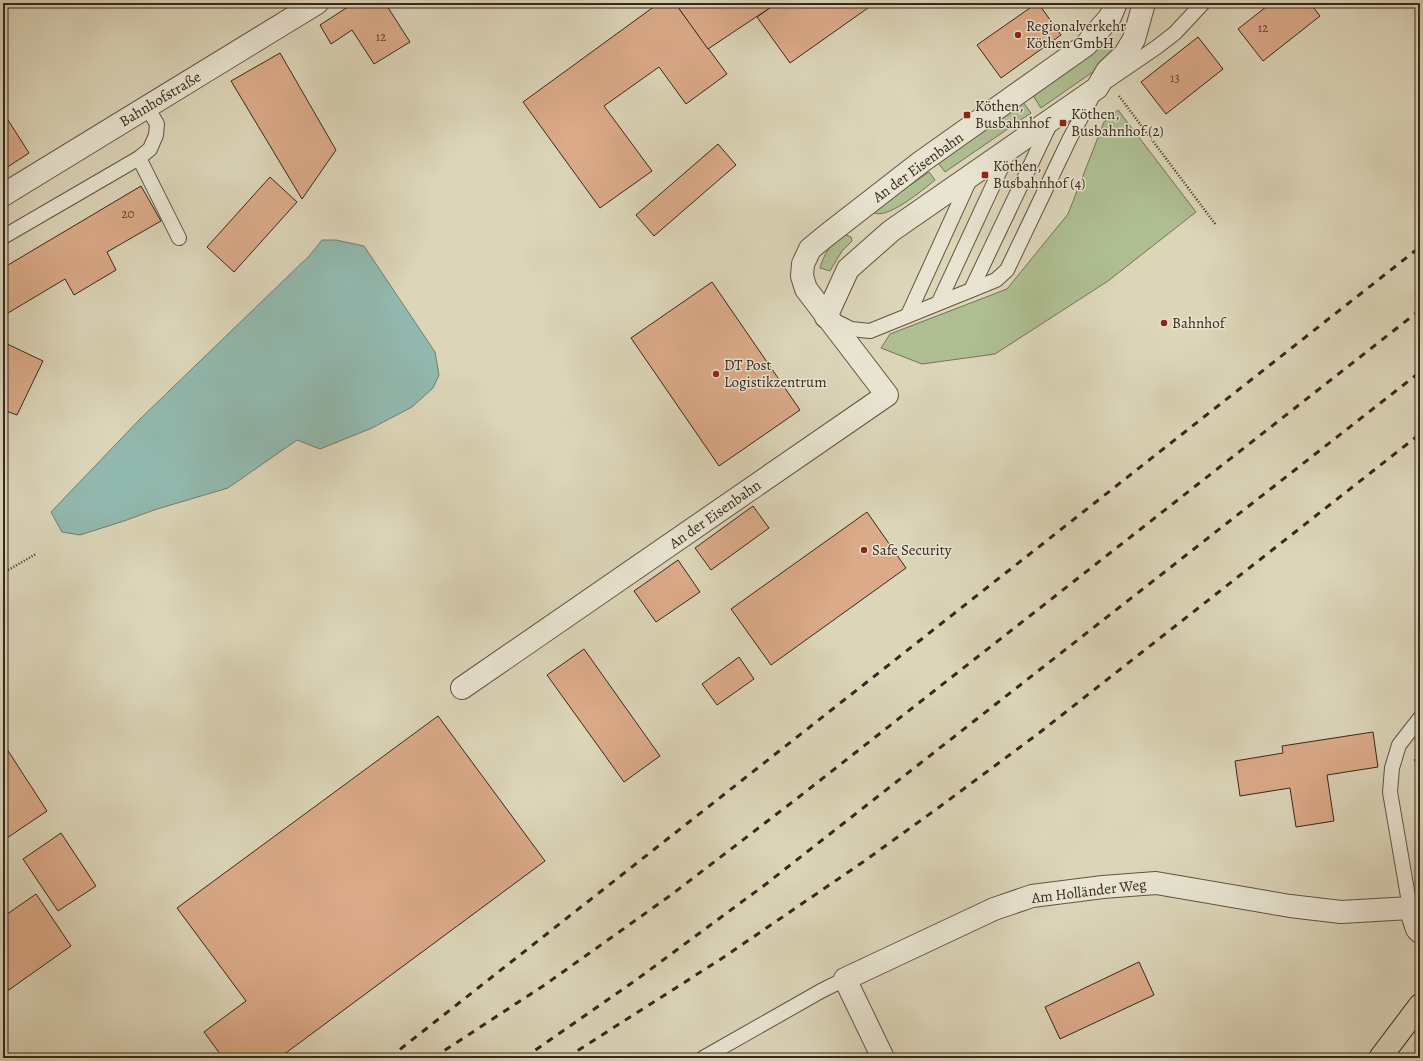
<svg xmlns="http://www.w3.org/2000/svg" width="1423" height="1061" viewBox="0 0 1423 1061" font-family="Alegreya,serif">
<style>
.green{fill:#aebe91;stroke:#747256}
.water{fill:#92b9af;stroke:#6e7e74}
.building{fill:#dbaa89;stroke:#39261c}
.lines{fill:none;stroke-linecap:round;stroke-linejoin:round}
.service-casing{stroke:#625243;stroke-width:16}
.minor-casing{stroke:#625243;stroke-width:24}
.primary-casing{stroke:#39261c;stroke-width:24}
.path{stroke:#39261c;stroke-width:2.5;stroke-dasharray:1 2;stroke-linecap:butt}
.service{stroke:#e8e4d1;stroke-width:14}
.minor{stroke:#e8e4d1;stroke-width:22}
.primary{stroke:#dcd5b8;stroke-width:22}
.rail{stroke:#39261c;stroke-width:3;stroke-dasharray:7 7;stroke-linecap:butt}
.poi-dot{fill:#8f2418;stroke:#e8e4d1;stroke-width:1.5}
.labels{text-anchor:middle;stroke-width:3;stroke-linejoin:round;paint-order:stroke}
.number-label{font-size:13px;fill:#624737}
.poi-label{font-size:15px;fill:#39261c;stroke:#e8e4d1;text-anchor:start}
.street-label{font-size:15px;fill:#39261c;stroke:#e8e4d1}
</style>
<rect width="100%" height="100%" fill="#dcd5b8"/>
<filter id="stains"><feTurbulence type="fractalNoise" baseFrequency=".005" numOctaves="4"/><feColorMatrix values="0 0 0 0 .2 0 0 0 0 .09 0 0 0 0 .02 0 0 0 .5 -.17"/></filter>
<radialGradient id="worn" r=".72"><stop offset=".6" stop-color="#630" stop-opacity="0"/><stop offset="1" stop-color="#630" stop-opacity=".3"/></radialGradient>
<!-- green -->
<g class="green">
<polygon points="1105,41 1114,53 1097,69 1041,108 1032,94"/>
<polygon points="1023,102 1031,113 945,172 938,163"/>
<polygon points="1118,110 1196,212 1108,281 995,354 922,364 881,348 890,334 1007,289 1068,214 1104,122"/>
<path d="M929 172 935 180C925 188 883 224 872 211L874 210Z"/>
<path d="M842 234H844L851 237 852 241 842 251 830 271 820 268C825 251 830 247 842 234Z"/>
</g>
<!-- water -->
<polygon class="water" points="322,240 336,240 364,246 435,352 439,375 433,388 412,407 372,428 320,449 297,440 228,488 154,510 124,521 80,535 62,532 51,512 140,419 310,255"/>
<!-- building -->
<g class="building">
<polygon points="354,3 391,3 387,6 410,42 374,64 352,30 331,44 320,25"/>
<polygon points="659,3 675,3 727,74 686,104 659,67 604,106 652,171 600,208 523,102"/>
<polygon points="675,3 777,3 708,49"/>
<polygon points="777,3 875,3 790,63 757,17"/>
<polygon points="1037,3 1038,3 1061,35 1001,78 977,45"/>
<polygon points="1271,3 1310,3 1320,16 1263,61 1238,29"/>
<polygon points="1198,37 1223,69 1166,114 1141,82"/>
<polygon points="280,53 336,150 302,199 231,81"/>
<polygon points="8,120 29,153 3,170 3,123"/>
<polygon points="718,144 736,165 654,236 636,215"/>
<polygon points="270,177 297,202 234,272 207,247"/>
<polygon points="141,186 161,221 107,252 116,270 74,295 65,279 3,316 3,268"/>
<polygon points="712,282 800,410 719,466 631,338"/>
<polygon points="3,342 43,361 17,415 3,410"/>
<polygon points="753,506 769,528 711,570 695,548"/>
<polygon points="867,512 906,568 771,665 731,609"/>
<polygon points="678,560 700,592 656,622 634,591"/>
<polygon points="584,649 660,756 624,782 547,675"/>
<polygon points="739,657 754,679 717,705 702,684"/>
<polygon points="438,716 545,861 279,1058 223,1058 204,1032 246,1001 177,908"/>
<polygon points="1373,732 1378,767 1327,775 1334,821 1296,827 1290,788 1240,796 1235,761 1283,753 1282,746"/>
<polygon points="3,743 47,811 7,838 3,832"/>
<polygon points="1420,755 1420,767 1414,760"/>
<polygon points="61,833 96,886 58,911 23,859"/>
<polygon points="36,894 71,946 3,994 3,917"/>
<polygon points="1139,962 1154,995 1060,1039 1045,1007"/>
</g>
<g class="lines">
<defs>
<g id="service">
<polyline points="139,158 179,238"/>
<polyline points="3,237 139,158 150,149 156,135 157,124 147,107"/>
<polyline points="971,290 1051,122"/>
<polyline points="939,302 1009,151"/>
<polyline points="908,315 971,177"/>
<polyline points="833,320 851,329 870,331 996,280 1007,270 1070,138 1097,88 1157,47 1175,33 1203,3"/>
<polyline points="1410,908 1390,792 1392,768 1399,745 1420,718"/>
<polyline points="703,1058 821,991 845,979"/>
</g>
<g id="minor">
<polyline points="3,195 317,3"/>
<polyline points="826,317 848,269 891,231 1097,88 1107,71 1125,54 1134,39 1144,3"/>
<polyline points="462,688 887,395 806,289 802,276 803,264 810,249 827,235 921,162 1086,45 1110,17 1116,3"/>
<polyline points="1410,908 1417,929 1420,932"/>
<polyline points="883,1058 845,979 994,909 1032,896 1103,887 1156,883 1290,906 1341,912 1410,908 1420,906"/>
</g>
<polyline id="primary" points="1380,1058 1420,1005"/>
</defs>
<!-- service casing -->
<use href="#service" class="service-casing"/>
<!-- minor casing -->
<use href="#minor" class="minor-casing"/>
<!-- primary casing -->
<use href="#primary" class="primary-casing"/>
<!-- path -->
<g class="path">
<polyline points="1119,96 1216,225"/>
<polyline points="3,573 36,554"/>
</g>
<!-- service -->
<use href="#service" class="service"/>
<!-- minor -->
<use href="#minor" class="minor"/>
<!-- primary -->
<use href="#primary" class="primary"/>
<!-- rail -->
<g class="rail">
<polyline points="389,1058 1420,247"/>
<polyline points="433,1058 546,984 671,895 795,800 1420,310"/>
<polyline points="524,1058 636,980 766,884 1420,372"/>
<polyline points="566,1058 721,959 863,862 938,808 1039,733 1420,434"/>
</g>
</g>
<!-- markers -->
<g class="poi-dot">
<circle cx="1018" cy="35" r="4"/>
<rect x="963" y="111" width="8" height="8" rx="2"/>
<rect x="1059" y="119" width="8" height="8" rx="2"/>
<rect x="981" y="171" width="8" height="8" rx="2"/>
<circle cx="1164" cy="323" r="4"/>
<circle cx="716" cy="374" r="4"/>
<circle cx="864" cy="550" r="4"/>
</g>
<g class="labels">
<!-- number labels -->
<g class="number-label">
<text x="1263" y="32">12</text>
<text x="381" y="41">12</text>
<text x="1175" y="82">13</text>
<text x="128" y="218">20</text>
</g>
<!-- poi labels -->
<g class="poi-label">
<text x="1026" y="31">Regionalverkehr<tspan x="1026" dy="17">Köthen GmbH</tspan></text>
<text x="975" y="111">Köthen,<tspan x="975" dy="17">Busbahnhof</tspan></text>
<text x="1071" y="119">Köthen,<tspan x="1071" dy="17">Busbahnhof (2)</tspan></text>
<text x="993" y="171">Köthen,<tspan x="993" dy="17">Busbahnhof (4)</tspan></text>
<text x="1172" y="328">Bahnhof</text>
<text x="724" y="370">DT Post<tspan x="724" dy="17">Logistikzentrum</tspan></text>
<text x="872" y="555">Safe Security</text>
</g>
<!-- street labels -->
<g class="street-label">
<text transform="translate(160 99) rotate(-31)" y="5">Bahnhofstraße</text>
<text transform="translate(918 167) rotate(-36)" y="5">An der Eisenbahn</text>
<text transform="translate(715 514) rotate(-35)" y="5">An der Eisenbahn</text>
<text transform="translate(1089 891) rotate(-7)" y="5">Am Holländer Weg</text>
</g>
</g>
<!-- margin -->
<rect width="1423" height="1061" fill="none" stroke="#dcd5b8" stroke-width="16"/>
<rect x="4" y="4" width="1415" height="1053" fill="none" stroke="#39261c" stroke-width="2"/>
<rect x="8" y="8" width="1407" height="1045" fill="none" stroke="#39261c"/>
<rect width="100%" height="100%" filter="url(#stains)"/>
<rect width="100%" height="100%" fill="url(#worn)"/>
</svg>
